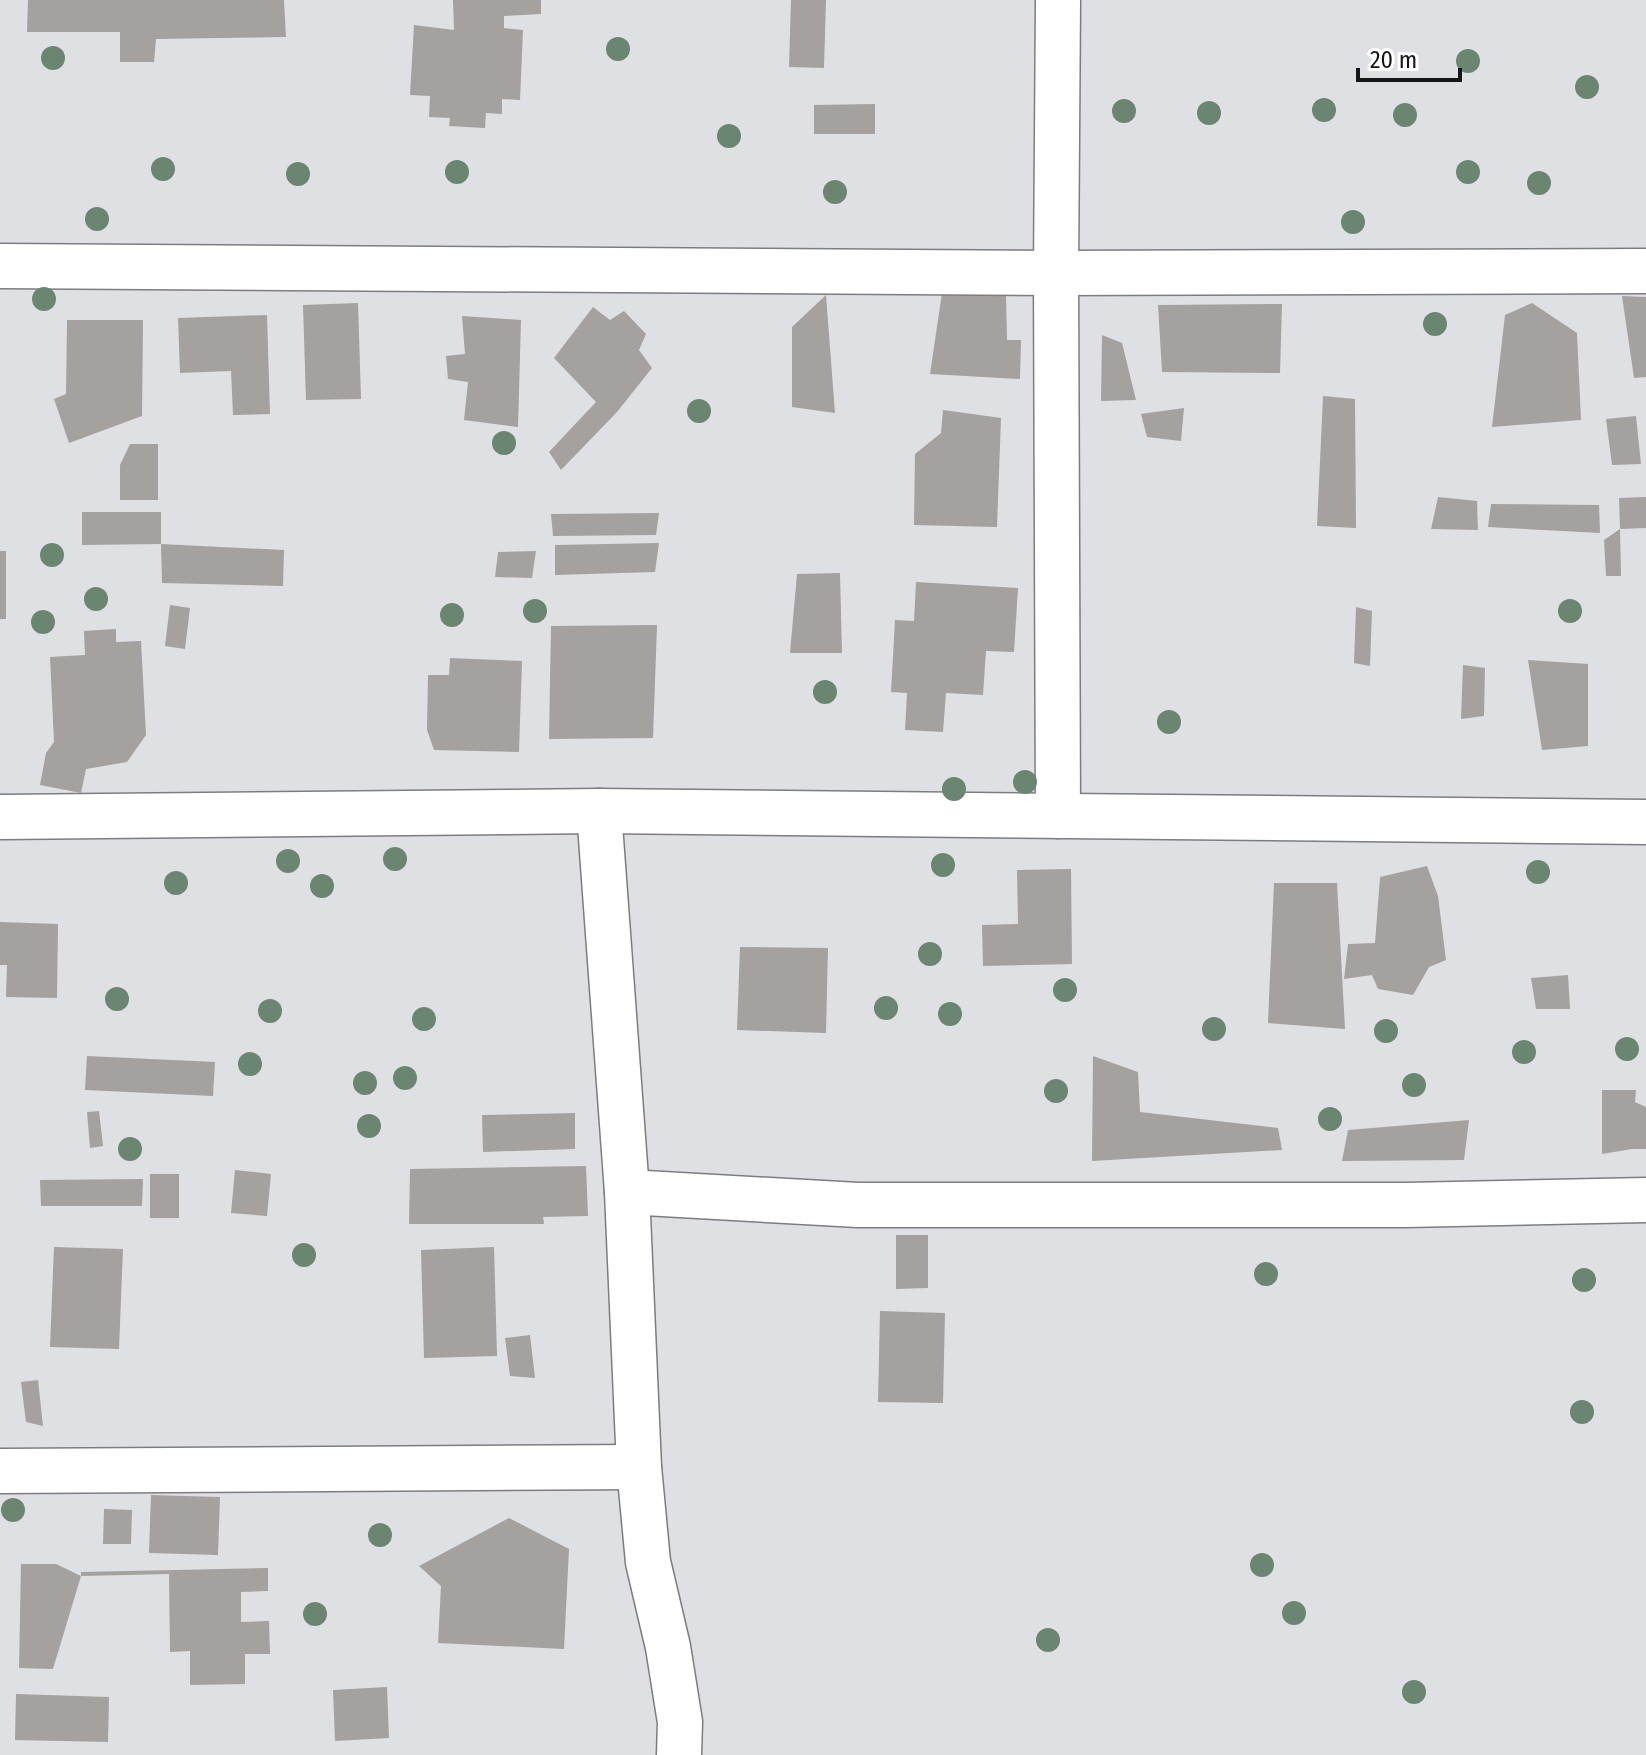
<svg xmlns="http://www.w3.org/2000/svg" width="1646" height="1755" viewBox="0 0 1646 1755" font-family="'Fira Sans Condensed',sans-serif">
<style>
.building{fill:#a4a19f}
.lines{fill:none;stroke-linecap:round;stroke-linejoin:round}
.minor-casing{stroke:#7d7d81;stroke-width:47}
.minor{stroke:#fff;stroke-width:44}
.tree{fill:#6a8670}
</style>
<rect width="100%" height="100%" fill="#dfe0e4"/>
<!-- building -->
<g class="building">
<polygon points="28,0 284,0 286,37 156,39 154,62 120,62 120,32 27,32"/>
<polygon points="453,0 541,0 541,14 504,16 504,28 523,30 520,100 502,99 502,114 486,113 485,128 449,126 450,118 429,117 430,96 410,95 414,25 454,30"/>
<polygon points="791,0 826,0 824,68 789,67"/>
<polygon points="875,104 875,134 814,134 814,105"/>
<polygon points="942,293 1006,295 1007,340 1021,340 1020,379 930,374"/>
<polygon points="826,295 835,413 792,407 792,327"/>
<polygon points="1622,296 1646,297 1646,377 1634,378"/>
<polygon points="358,303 361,399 306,400 303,305"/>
<polygon points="1532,303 1577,333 1581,420 1492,427 1505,315"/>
<polygon points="1282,304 1280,373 1162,372 1158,305"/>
<polygon points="593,307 610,320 624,311 646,334 639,350 652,368 617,412 561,470 549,452 596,402 554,358"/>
<polygon points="267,315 270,414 233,415 231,371 180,373 178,318"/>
<polygon points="462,316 521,320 518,427 464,420 468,382 448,379 446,356 465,354"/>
<polygon points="67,320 143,320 142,416 69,443 54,399 66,394"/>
<polygon points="1102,335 1122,343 1136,400 1101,401"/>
<polygon points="1323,396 1355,399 1356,528 1317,526"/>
<polygon points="1184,408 1181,441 1147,437 1141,414"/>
<polygon points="943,410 1001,418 997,527 914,525 915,454 941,433"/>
<polygon points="1636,416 1641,464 1612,465 1606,419"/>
<polygon points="130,444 158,444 158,500 120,500 120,465"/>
<polygon points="1438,497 1477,501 1478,530 1431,529"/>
<polygon points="1646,497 1646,528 1620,529 1621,576 1606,576 1604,540 1620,529 1619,498"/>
<polygon points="1491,504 1599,505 1600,533 1488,527"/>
<polygon points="82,512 161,512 161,544 82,545"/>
<polygon points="659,513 656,535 553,536 551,514"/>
<polygon points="659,543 655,572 555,575 555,545"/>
<polygon points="161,544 284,550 283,586 162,583"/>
<rect x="0" y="551" width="6" height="68"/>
<polygon points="536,551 532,578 495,577 498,552"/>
<polygon points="840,573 842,653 790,653 797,574"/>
<polygon points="916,582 1018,588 1014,652 986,651 983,695 946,693 943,732 905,730 907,693 891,692 895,620 914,621"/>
<polygon points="170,605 190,608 185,649 165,646"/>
<polygon points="1356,607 1372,611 1370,666 1354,663"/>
<polygon points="657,625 653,738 549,739 551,626"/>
<polygon points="116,629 116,642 141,641 146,735 127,762 86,769 81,793 40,785 46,753 54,742 50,657 85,655 84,631"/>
<polygon points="450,658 522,661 519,752 434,750 427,730 428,675 449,675"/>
<polygon points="1528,660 1588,664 1588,746 1542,750"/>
<polygon points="1463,665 1485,668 1484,716 1461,719"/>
<polygon points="1427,866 1438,896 1446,960 1429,967 1413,995 1378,989 1372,975 1344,979 1348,944 1375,943 1380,877"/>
<polygon points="1071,869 1072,964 983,966 982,925 1018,924 1017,870"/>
<polygon points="1274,883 1337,883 1345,1029 1268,1023"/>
<polygon points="0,922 58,924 57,998 6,997 7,965 0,965"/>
<polygon points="740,947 828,948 826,1033 737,1030"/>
<polygon points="1568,975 1570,1009 1536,1009 1531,978"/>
<polygon points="87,1056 215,1062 213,1096 85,1090"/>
<polygon points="1093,1056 1138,1072 1140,1112 1278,1128 1282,1150 1092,1161"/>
<polygon points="1602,1090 1636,1090 1635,1102 1646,1107 1646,1149 1632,1149 1602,1154"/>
<polygon points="99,1111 103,1146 90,1148 87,1112"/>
<polygon points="575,1113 575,1149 483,1152 482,1115"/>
<polygon points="1469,1120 1464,1160 1342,1161 1348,1130"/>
<polygon points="586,1166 588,1216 543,1217 544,1224 409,1224 410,1169"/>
<polygon points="235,1170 271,1174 267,1216 231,1213"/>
<rect x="150" y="1174" width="29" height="44"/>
<polygon points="143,1179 142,1206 41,1206 40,1180"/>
<polygon points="896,1235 928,1235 928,1288 896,1289"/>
<polygon points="54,1247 123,1249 119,1349 50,1347"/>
<polygon points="494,1247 497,1356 424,1358 421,1250"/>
<polygon points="880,1311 945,1313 943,1403 878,1402"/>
<polygon points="530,1335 535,1378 510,1376 505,1338"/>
<polygon points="38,1380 43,1426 26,1422 21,1382"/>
<polygon points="151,1495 220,1497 218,1555 149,1553"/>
<polygon points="104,1509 132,1510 131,1544 103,1544"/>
<polygon points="509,1518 569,1549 564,1649 438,1643 441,1586 419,1566"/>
<polygon points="21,1564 56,1564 81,1576 53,1669 19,1668"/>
<polygon points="268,1568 268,1591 241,1592 241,1622 269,1621 270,1654 245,1654 245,1684 190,1685 190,1651 170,1652 169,1574 81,1576 81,1572"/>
<polygon points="387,1687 389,1738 335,1741 333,1690"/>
<polygon points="16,1694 109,1697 108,1742 15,1740"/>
</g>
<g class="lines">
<defs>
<g id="minor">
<polyline points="0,266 1056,273 1646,271"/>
<polyline points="599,811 627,1192 639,1467 648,1562 668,1647 680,1722 679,1755"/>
<polyline points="1058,816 1056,273 1058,0"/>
<polyline points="0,817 599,811 1646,822"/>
<polyline points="627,1192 858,1205 1406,1205 1646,1200"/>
<polyline points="0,1471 639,1467"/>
</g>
</defs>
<!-- minor casing -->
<use href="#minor" class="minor-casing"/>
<!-- minor -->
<use href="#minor" class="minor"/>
</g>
<!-- trees -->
<g class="tree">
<circle cx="618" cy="49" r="12"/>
<circle cx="53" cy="58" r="12"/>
<circle cx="1468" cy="61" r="12"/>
<circle cx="1587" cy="87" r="12"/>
<circle cx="1324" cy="110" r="12"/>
<circle cx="1124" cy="111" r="12"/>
<circle cx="1209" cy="113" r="12"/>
<circle cx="1405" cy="115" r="12"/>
<circle cx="729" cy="136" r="12"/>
<circle cx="163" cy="169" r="12"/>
<circle cx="457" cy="172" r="12"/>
<circle cx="1468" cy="172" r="12"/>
<circle cx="298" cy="174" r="12"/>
<circle cx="1539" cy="183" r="12"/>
<circle cx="835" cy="192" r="12"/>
<circle cx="97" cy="219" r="12"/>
<circle cx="1353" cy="222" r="12"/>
<circle cx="44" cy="299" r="12"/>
<circle cx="1435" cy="324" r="12"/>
<circle cx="699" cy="411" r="12"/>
<circle cx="504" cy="443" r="12"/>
<circle cx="52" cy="555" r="12"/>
<circle cx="96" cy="599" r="12"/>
<circle cx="535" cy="611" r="12"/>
<circle cx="1570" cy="611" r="12"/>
<circle cx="452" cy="615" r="12"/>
<circle cx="43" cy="622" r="12"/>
<circle cx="825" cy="692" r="12"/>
<circle cx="1169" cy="722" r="12"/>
<circle cx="1025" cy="782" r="12"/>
<circle cx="954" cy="789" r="12"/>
<circle cx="395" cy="859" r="12"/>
<circle cx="288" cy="861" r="12"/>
<circle cx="943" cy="865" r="12"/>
<circle cx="1538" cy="872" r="12"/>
<circle cx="176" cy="883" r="12"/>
<circle cx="322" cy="886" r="12"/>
<circle cx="930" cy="954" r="12"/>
<circle cx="1065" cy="990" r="12"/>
<circle cx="117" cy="999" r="12"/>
<circle cx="886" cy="1008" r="12"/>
<circle cx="270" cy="1011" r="12"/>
<circle cx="950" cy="1014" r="12"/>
<circle cx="424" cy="1019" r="12"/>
<circle cx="1214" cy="1029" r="12"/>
<circle cx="1386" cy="1031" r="12"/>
<circle cx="1627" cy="1049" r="12"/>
<circle cx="1524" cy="1052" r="12"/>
<circle cx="250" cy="1064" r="12"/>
<circle cx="405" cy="1078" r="12"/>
<circle cx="365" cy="1083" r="12"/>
<circle cx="1414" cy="1085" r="12"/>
<circle cx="1056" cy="1091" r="12"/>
<circle cx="1330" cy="1119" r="12"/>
<circle cx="369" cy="1126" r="12"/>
<circle cx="130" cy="1149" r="12"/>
<circle cx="304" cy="1255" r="12"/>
<circle cx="1266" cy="1274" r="12"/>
<circle cx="1584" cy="1280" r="12"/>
<circle cx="1582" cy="1412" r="12"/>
<circle cx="13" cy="1510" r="12"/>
<circle cx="380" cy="1535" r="12"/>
<circle cx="1262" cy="1565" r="12"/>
<circle cx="1294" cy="1613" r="12"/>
<circle cx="315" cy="1614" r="12"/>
<circle cx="1048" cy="1640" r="12"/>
<circle cx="1414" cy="1692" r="12"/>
</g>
<!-- scale -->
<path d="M1358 68v12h102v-12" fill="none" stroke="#161618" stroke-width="4"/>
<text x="1370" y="68" font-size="24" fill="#161618" stroke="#ffffff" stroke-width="6" paint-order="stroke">20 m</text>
</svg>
